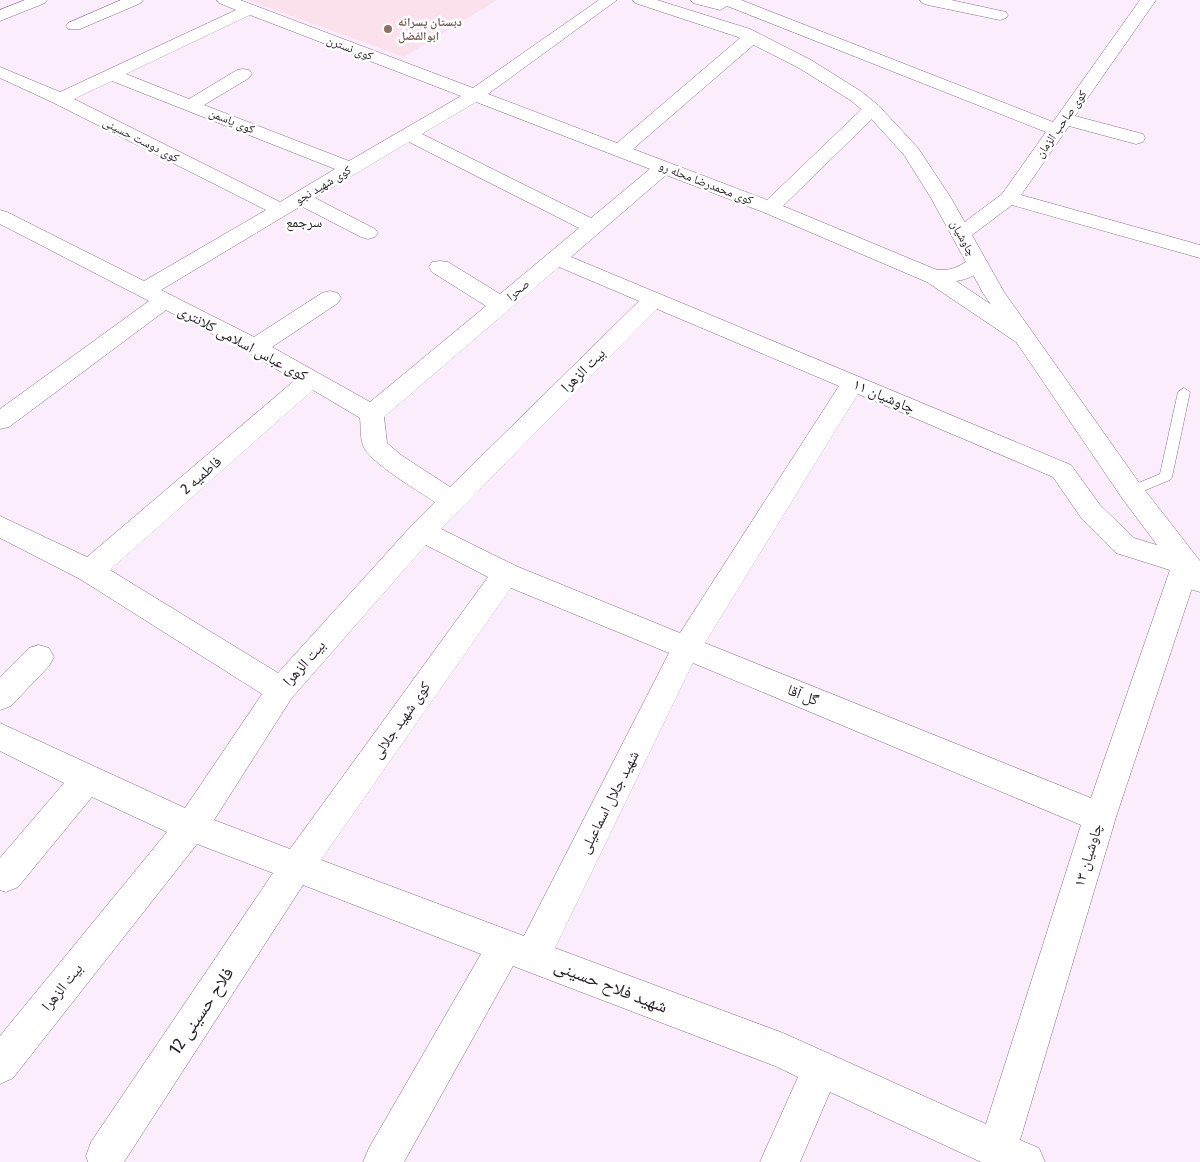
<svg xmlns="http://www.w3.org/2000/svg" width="1200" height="1162" viewBox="0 0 1200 1162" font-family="'Fira Sans Condensed','Noto Naskh Arabic',sans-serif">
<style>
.education{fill:#fae1ec}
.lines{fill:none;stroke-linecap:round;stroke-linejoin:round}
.lane-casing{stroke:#837284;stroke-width:1}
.street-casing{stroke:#837284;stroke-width:1}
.secondary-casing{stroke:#837284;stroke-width:1}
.lane{fill:#fff;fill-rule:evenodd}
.street{fill:#fff;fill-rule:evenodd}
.secondary{fill:#fff;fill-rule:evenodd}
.education-dot{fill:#8d6e63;stroke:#fff;stroke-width:2}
.labels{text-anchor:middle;stroke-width:5;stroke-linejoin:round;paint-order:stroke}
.far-education-label{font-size:12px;font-weight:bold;fill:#785e54;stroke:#fff;text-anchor:start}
.far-street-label{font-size:12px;fill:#272027;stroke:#fff}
.far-neighbourhood-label{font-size:14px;fill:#272027;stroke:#fff}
.street-label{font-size:15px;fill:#272027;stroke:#fff}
.near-street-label{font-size:18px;fill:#272027;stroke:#fff}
</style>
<rect width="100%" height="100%" fill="#fcedfd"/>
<!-- education -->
<polygon class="education" points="248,0 497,0 404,57"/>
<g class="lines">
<defs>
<polygon id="lane" points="1184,388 1190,392 1172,477 1170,480 1136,494 1126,494 1125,491 1126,488 1160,474 1178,392"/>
<g id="street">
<polygon points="25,0 47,0 45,3 0,21 0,10"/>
<polygon points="121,0 143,0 141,3 80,29 68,29 66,26 68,23"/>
<path d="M217 0H240L473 88 599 0H617L488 94 617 143 746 33H758L760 37 758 41 633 149 767 200 866 105 872 104 878 105 881 109 878 113 783 206 937 270C942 270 949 270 954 268 966 264 970 255 984 258L988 263C981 273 967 280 956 281L1032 332 1035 337 1032 342 1024 344 1016 342 927 282 763 212 666 175 571 257 1071 465 1100 505 1134 538 1196 557 1200 564 1116 817 1020 1140 1039 1148 1045 1162H981L830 1092 800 1162H760L798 1077 775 1066 513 966 404 1162H363L369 1148 481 954 303 885 124 1162H88L86 1156 91 1142 273 873 197 844 13 1078 0 1084V1036L167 832 92 797 18 887 6 892 0 890V858L64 783 0 751V723L185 808 262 694 80 579 0 538V516L87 557 295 380 247 352 166 310 9 427 0 429V409L149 301 0 224V210L7 212 144 281 266 210 54 103 0 78V67L60 92 236 10 219 3ZM250 15 461 96 349 161 204 105 249 78 252 74 249 70 243 69 237 70 189 99 126 74ZM112 81 335 169 280 202 74 99ZM476 102 650 169 591 218 422 134ZM409 142 579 228 500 294 448 262 440 261 432 262 429 267 432 272 486 306 370 402 272 347 338 303 341 298 338 293 330 291 322 293 254 337 161 290 301 206 361 237 368 239 375 237 378 233 375 229 315 198ZM559 267 639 301 450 487 401 455 387 443 384 417ZM657 309 839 386 680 633 516 566 441 529ZM313 390 360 418C361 427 360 437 363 445 367 461 420 492 435 502L413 524 278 673 110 570ZM858 394 1053 477 1082 519 1116 553 1170 570 1091 798 705 643ZM426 545 488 577 290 849 214 820 291 699ZM511 588 669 653 524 936 321 860ZM693 663 1081 825 986 1124 783 1033 555 948Z"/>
<polygon points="691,0 741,0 1053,122 1140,0 1156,0 1075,116 1143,134 1145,138 1143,142 1136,144 1069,126 1021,195 1200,245 1200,258 1012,205 968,238 961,240 954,238 951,234 954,230 1002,194 1046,132 727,6 720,10 693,3"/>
<polygon points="920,0 951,0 1006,12 1008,15 1006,18 1000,20 928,5 922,3"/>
<polygon points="39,645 49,648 54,657 49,666 11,706 0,710 0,677 29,648"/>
</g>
<polygon id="secondary" points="633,0 657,0 750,29 811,60 862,92 878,105 918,148 951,198 1004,292 1140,484 1200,561 1200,592 1190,589 1122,498 983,293 931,198 904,155 866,113 850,100 799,68 738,37 635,3"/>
</defs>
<!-- lane casing -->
<use href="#lane" class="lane-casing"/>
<!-- street casing -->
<use href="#street" class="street-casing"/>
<!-- secondary casing -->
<use href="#secondary" class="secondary-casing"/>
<!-- lane -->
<use href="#lane" class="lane"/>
<!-- street -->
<use href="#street" class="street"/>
<!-- secondary -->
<use href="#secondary" class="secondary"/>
</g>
<!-- markers -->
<circle class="education-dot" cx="388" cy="29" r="5"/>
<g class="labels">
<!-- far-education labels -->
<g class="far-education-label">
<text x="398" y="26">دبستان پسرانه<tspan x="398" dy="14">ابوالفضل</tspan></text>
</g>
<!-- far-street labels -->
<g class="far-street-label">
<text transform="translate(350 48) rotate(21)" y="4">کوی نسترن</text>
<text transform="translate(232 121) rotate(22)" y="4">کوی یاسمن</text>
<text transform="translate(1061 124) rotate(-55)" y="4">کوی صاحب الزمان</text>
<text transform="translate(141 140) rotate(27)" y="4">کوی دوست حسینی</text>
<text transform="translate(706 183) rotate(21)" y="4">کوی محمدرضا محله رو</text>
<text transform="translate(323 185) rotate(-31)" y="4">کوی شهید نجو</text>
<text transform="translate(963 238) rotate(61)" y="4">چاوشیان</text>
<text transform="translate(518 290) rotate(-40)" y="4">صحرا</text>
</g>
<!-- far-neighbourhood labels -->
<g class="far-neighbourhood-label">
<text x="304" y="227">سرجمع</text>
</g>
<!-- street labels -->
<g class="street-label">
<text transform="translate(243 343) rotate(28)" y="5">کوی عباس اسلامی کلانتری</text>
<text transform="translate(583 370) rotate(-45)" y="5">بیت الزهرا</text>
<text transform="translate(884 396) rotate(23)" y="5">چاوشیان ۱۱</text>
<text transform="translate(201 475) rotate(-41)" y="5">فاطمیه 2</text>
<text transform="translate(304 663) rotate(-48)" y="5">بیت الزهرا</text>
<text transform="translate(803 695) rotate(22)" y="5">گل آقا</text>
<text transform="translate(401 720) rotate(-55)" y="5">کوی شهید جلالی</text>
<text transform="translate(609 802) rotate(-63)" y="5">شهید جلال اسماعیلی</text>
<text transform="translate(1088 855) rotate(-73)" y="5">چاوشیان ۱۳</text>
<text transform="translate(62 987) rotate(-51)" y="5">بیت الزهرا</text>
</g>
<!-- near-street labels -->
<g class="near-street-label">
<text transform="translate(611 986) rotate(21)" y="6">شهید فلاح حسینی</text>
<text transform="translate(201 1011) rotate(-56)" y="6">فلاح حسینی 12</text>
</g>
</g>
</svg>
